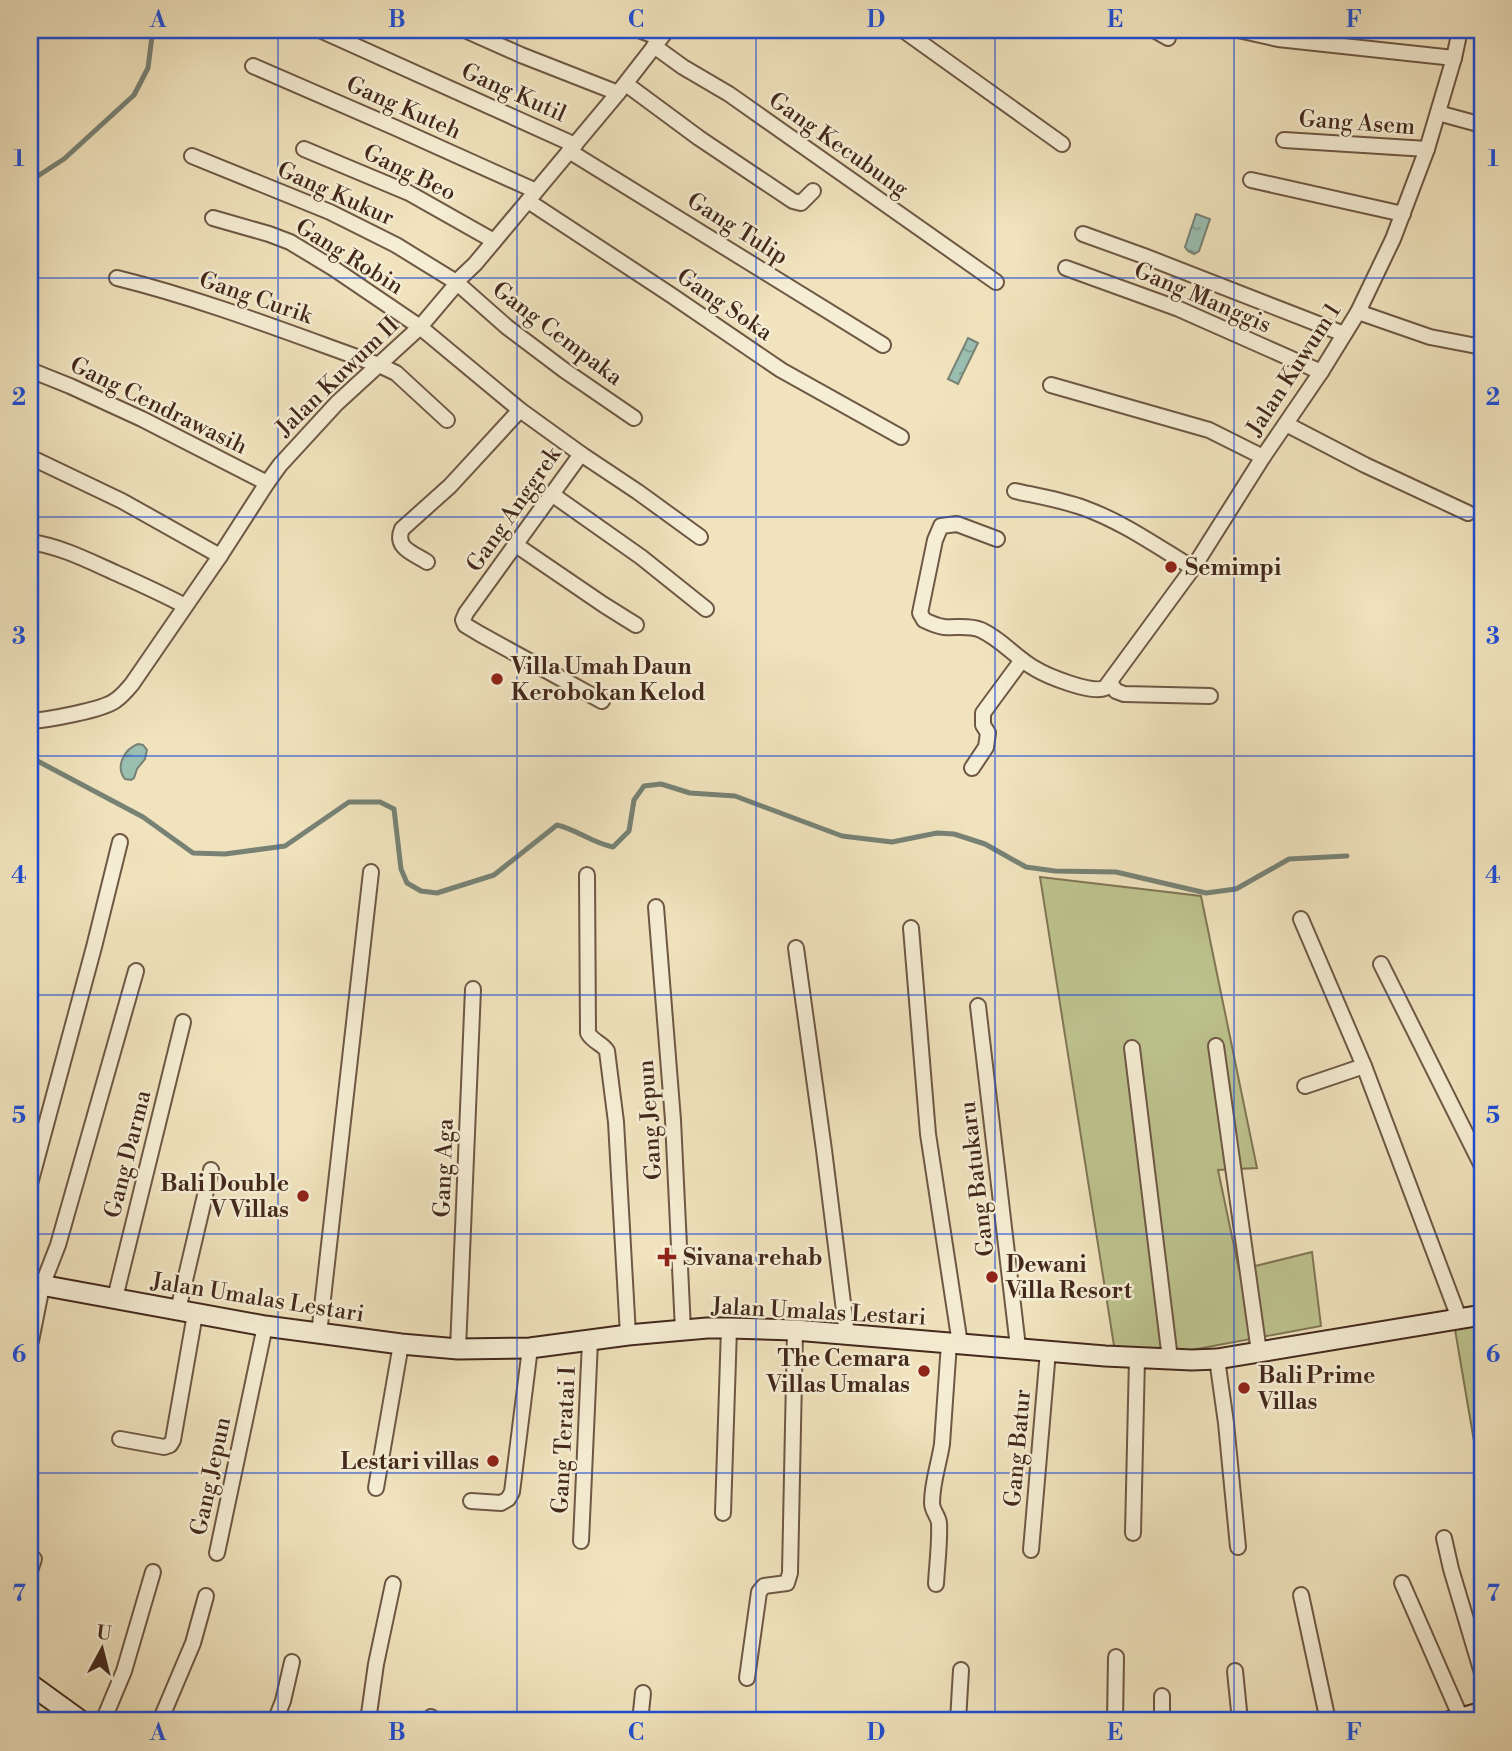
<svg xmlns="http://www.w3.org/2000/svg" width="1512" height="1751" viewBox="0 0 1512 1751" font-family="'Libre Bodoni',serif">
<style>
.grass{fill:#bdc38e;stroke:#807655;stroke-width:2}
.water{fill:url(#water-ripples);stroke:#778275;stroke-width:2}
.lines{fill:none;stroke-linecap:round;stroke-linejoin:round}
.stream{stroke:#778275;stroke-width:5}
.street-casing{stroke:#6e5744;stroke-width:18}
.secondary-casing{stroke:#43281c;stroke-width:23}
.street{stroke:#f5edd4;stroke-width:14}
.secondary{stroke:#f5edd4;stroke-width:19}
.grid{fill:none;stroke:#1d4ed8;stroke-width:2;stroke-opacity:0.55}
.poi-dot{fill:#8f2418;stroke:#f5edd4;stroke-width:2.5}
.labels{text-anchor:middle;stroke-width:5;stroke-linejoin:round;paint-order:stroke}
.street-label{font-size:23px;fill:#43281c;stroke:#f5edd4}
.poi-label{font-size:23px;font-weight:bold;fill:#43281c;stroke:#f5edd4;text-anchor:start}
.neatline{fill:none;stroke:#1d4ed8;stroke-width:2.5}
.grid-label{font-size:23px;text-anchor:middle;font-weight:bold;fill:#1d4ed8}
</style>
<defs>
<pattern id="water-ripples" width="26" height="14" patternUnits="userSpaceOnUse" patternTransform="scale(1.75)"><rect width="26" height="14" fill="#9abeb0"/><path d="M2 4q2-2 4 0t4 0M15 11q2-2 4 0t4 0" fill="none" stroke="#7f9a8e"/></pattern>
</defs>
<rect width="100%" height="100%" fill="#f0e3bd"/>
<filter id="stains"><feTurbulence type="fractalNoise" baseFrequency=".00286" numOctaves="4"/><feColorMatrix values="0 0 0 0 .2 0 0 0 0 .09 0 0 0 0 .02 0 0 0 .5 -.17"/></filter>
<radialGradient id="worn" r=".72"><stop offset=".6" stop-color="#630" stop-opacity="0"/><stop offset="1" stop-color="#630" stop-opacity=".3"/></radialGradient>
<!-- grass -->
<g class="grass">
<polygon points="1040,877 1201,896 1257,1168 1218,1170 1239,1270 1312,1252 1321,1326 1170,1354 1115,1352"/>
<polygon points="1482,1309 1482,1464 1478,1465 1452,1312"/>
</g>
<!-- water -->
<g class="water">
<polygon points="1196,214 1210,219 1199,251 1194,254 1188,251 1185,247"/>
<polygon points="968,338 978,343 958,384 948,379"/>
<path d="M138 744 143 745 147 750 145 759 137 769 134 778 131 780 125 779C115 767 124 749 138 744Z"/>
</g>
<g class="lines">
<!-- stream -->
<g class="stream">
<polyline points="30,181 64,159 134,95 148,68 152,36 150,30"/>
<path d="M30 757 143 817 193 853 225 854 285 846 349 802H380L394 809 401 869 407 883 421 891 437 893 494 875 557 825C578 830 592 843 613 847L629 831 634 800 644 786 661 784 690 793 735 796 842 836 892 842 937 833 954 834 985 844 1026 867 1055 871 1116 872 1206 893 1236 889 1289 859 1347 856"/>
</g>
<defs>
<g id="street">
<polyline points="320,30 575,145"/>
<polyline points="465,30 521,55 618,93"/>
<polyline points="639,30 660,38"/>
<polyline points="903,30 1062,144"/>
<polyline points="1154,30 1168,38"/>
<polyline points="1238,30 1278,39 1454,58"/>
<polyline points="654,46 683,67 729,94 996,282"/>
<polyline points="253,66 396,128 536,191"/>
<polyline points="626,84 699,138 793,201 801,203 813,191"/>
<polyline points="1438,113 1482,125"/>
<polyline points="1284,140 1427,149"/>
<polyline points="304,149 409,193 494,241"/>
<polyline points="569,151 883,345"/>
<polyline points="192,156 330,212 396,245 456,282 507,327 564,370 634,418"/>
<polyline points="1251,180 1403,214"/>
<polyline points="528,201 671,295 781,370 901,437"/>
<polyline points="213,218 269,234 290,242 333,268 420,327 520,410 581,454 466,613 463,620 465,625 480,634 602,701"/>
<polyline points="1083,234 1144,256 1344,334"/>
<polyline points="1066,268 1179,309 1321,372"/>
<path d="M117 278C206 300 292 334 379 365L396 373 447 420"/>
<polyline points="1358,312 1430,337 1482,347"/>
<polyline points="30,370 70,386 142,419 267,483"/>
<polyline points="1051,385 1209,430 1263,457"/>
<polyline points="1286,424 1365,465 1468,513"/>
<polyline points="581,454 638,492 700,537"/>
<polyline points="30,457 122,501 220,556"/>
<path d="M1015 491C1038 496 1062 500 1084 508 1123 522 1158 547 1193 568"/>
<polyline points="553,495 641,557 706,609"/>
<path d="M997 539 957 524 941 526 935 540 920 613 924 620C930 623 937 626 944 627 957 628 969 625 981 630 1001 639 1015 657 1034 668 1047 676 1091 694 1105 688L1193 568 1263 457 1321 372 1358 312 1393 239 1427 149 1454 58 1460 30"/>
<path d="M30 542C60 546 89 561 116 573 140 584 163 594 185 606"/>
<polyline points="516,545 604,605 636,625"/>
<path d="M427 562C413 553 394 548 402 529L450 486 520 410"/>
<polyline points="1110,683 1116,691 1124,694 1210,696"/>
<path d="M30 721C47 720 104 710 116 700 122 696 127 690 132 684L220 556 267 483 280 465 337 403 420 327 453 288 456 282 475 264 618 93 667 30"/>
<polyline points="972,768 986,747 988,733 983,725 983,713 1022,660"/>
<path d="M587 875 588 1033C593 1042 602 1043 607 1051L616 1122 628 1335"/>
<polyline points="656,907 673,1120 683,1330"/>
<polyline points="1301,919 1364,1066 1459,1318"/>
<polyline points="911,928 928,1134 960,1344"/>
<polyline points="796,948 824,1150 847,1335"/>
<polyline points="1381,964 1482,1166"/>
<polyline points="978,1006 1018,1347"/>
<polyline points="1216,1046 1259,1352"/>
<polyline points="1132,1048 1170,1359"/>
<polyline points="1305,1086 1364,1066"/>
<polyline points="30,1184 94,947 120,842"/>
<polyline points="115,1298 183,1022"/>
<polyline points="178,1310 211,1170"/>
<polyline points="319,1334 371,872"/>
<polyline points="31,1341 42,1286 58,1245 136,971"/>
<polyline points="458,1349 473,989"/>
<polyline points="1217,1359 1226,1423 1238,1547"/>
<polyline points="120,1439 164,1447 170,1445 173,1440 195,1314"/>
<polyline points="376,1488 401,1344"/>
<polyline points="471,1501 501,1503 508,1499 512,1492 530,1348"/>
<polyline points="723,1513 729,1328"/>
<polyline points="1133,1533 1137,1358"/>
<polyline points="1444,1538 1451,1569 1482,1673"/>
<polyline points="581,1541 590,1341"/>
<polyline points="1031,1550 1048,1351"/>
<polyline points="217,1553 265,1326"/>
<polyline points="30,1571 34,1559"/>
<polyline points="1402,1583 1461,1718"/>
<path d="M936 1584C937 1564 940 1543 939 1523 938 1515 932 1511 932 1503 932 1482 939 1464 942 1444L949 1343"/>
<polyline points="1301,1595 1328,1721"/>
<polyline points="1235,1671 1240,1721"/>
<polyline points="747,1678 759,1592 764,1586 787,1583 790,1573 795,1330"/>
<polyline points="1162,1696 1162,1721"/>
<polyline points="101,1721 106,1714 124,1671 153,1572"/>
<polyline points="160,1721 193,1643 206,1596"/>
<polyline points="275,1721 283,1701 292,1662"/>
<polyline points="368,1721 376,1664 393,1584"/>
<polyline points="430,1721 431,1717"/>
<polyline points="640,1721 643,1693"/>
<polyline points="958,1721 961,1670"/>
<polyline points="1115,1721 1116,1657"/>
</g>
<g id="secondary">
<polyline points="30,1283 265,1326 401,1344 458,1349 530,1348 628,1335 707,1328 729,1328 795,1330 1105,1356 1192,1360 1217,1359 1482,1315"/>
<polyline points="30,1684 81,1721"/>
<polyline points="1451,1721 1482,1712"/>
</g>
</defs>
<!-- street casing -->
<use href="#street" class="street-casing"/>
<!-- secondary casing -->
<use href="#secondary" class="secondary-casing"/>
<!-- street -->
<use href="#street" class="street"/>
<!-- secondary -->
<use href="#secondary" class="secondary"/>
</g>
<!-- grid -->
<path class="grid" d="M278 30V1721M517 30V1721M756 30V1721M995 30V1721M1234 30V1721M30 278H1482M30 517H1482M30 756H1482M30 995H1482M30 1234H1482M30 1473H1482"/>
<!-- markers -->
<g class="poi-dot">
<circle cx="1171" cy="567" r="7"/>
<circle cx="497" cy="679" r="7"/>
<circle cx="303" cy="1196" r="7"/>
<path d="M663.5 1246.5h7v7h7v7h-7v7h-7v-7h-7v-7h7z"/>
<circle cx="992" cy="1277" r="7"/>
<circle cx="924" cy="1371" r="7"/>
<circle cx="1244" cy="1388" r="7"/>
<circle cx="493" cy="1461" r="7"/>
</g>
<g class="labels">
<!-- street labels -->
<g class="street-label">
<text transform="translate(514 92) rotate(24)" y="8">Gang Kutil</text>
<text transform="translate(404 107) rotate(24)" y="8">Gang Kuteh</text>
<text transform="translate(1357 122) rotate(4)" y="8">Gang Asem</text>
<text transform="translate(839 144) rotate(35)" y="8">Gang Kecubung</text>
<text transform="translate(410 172) rotate(26)" y="8">Gang Beo</text>
<text transform="translate(336 193) rotate(24)" y="8">Gang Kukur</text>
<text transform="translate(738 228) rotate(32)" y="8">Gang Tulip</text>
<text transform="translate(350 256) rotate(32)" y="8">Gang Robin</text>
<text transform="translate(256 297) rotate(19)" y="8">Gang Curik</text>
<text transform="translate(1203 297) rotate(23)" y="8">Gang Manggis</text>
<text transform="translate(725 304) rotate(34)" y="8">Gang Soka</text>
<text transform="translate(558 333) rotate(37)" y="8">Gang Cempaka</text>
<text transform="translate(1293 369) rotate(-57)" y="8">Jalan Kuwum 1</text>
<text transform="translate(337 376) rotate(-44)" y="8">Jalan Kuwum II</text>
<text transform="translate(159 405) rotate(26)" y="8">Gang Cendrawasih</text>
<text transform="translate(513 509) rotate(-55)" y="8">Gang Anggrek</text>
<text transform="translate(649 1120) rotate(-94)" y="8">Gang Jepun</text>
<text transform="translate(127 1154) rotate(-76)" y="8">Gang Darma</text>
<text transform="translate(443 1168) rotate(-88)" y="8">Gang Aga</text>
<text transform="translate(976 1179) rotate(-97)" y="8">Gang Batukaru</text>
<text transform="translate(258 1297) rotate(9)" y="8">Jalan Umalas Lestari</text>
<text transform="translate(819 1311) rotate(3)" y="8">Jalan Umalas Lestari</text>
<text transform="translate(563 1440) rotate(-87)" y="8">Gang Teratai I</text>
<text transform="translate(1017 1448) rotate(-85)" y="8">Gang Batur</text>
<text transform="translate(210 1476) rotate(-78)" y="8">Gang Jepun</text>
</g>
<!-- poi labels -->
<g class="poi-label">
<text x="1185" y="575">Semimpi</text>
<text x="511" y="674">Villa Umah Daun<tspan x="511" dy="26">Kerobokan Kelod</tspan></text>
<text x="289" y="1191" text-anchor="end">Bali Double<tspan x="289" dy="26">V Villas</tspan></text>
<text x="683" y="1265">Sivana rehab</text>
<text x="1006" y="1272">Dewani<tspan x="1006" dy="26">Villa Resort</tspan></text>
<text x="910" y="1366" text-anchor="end">The Cemara<tspan x="910" dy="26">Villas Umalas</tspan></text>
<text x="1258" y="1383">Bali Prime<tspan x="1258" dy="26">Villas</tspan></text>
<text x="479" y="1469" text-anchor="end">Lestari villas</text>
</g>
</g>
<!-- margin -->
<rect width="1512" height="1751" fill="none" stroke="#f0e3bd" stroke-width="77"/>
<!-- north arrow -->
<g transform="translate(102 1649) rotate(7)" stroke="#f5edd4" stroke-width="5" paint-order="stroke">
<path d="M0-5L12 26L0 18L-12 26Z" fill="#43281c"/>
<text y="-10" font-size="19" font-weight="bold" text-anchor="middle" fill="#43281c">U</text>
</g>
<rect x="38" y="38" width="1436" height="1674" class="neatline"/>
<g class="grid-label">
<text x="158" y="27">A</text>
<text x="397" y="27">B</text>
<text x="636" y="27">C</text>
<text x="876" y="27">D</text>
<text x="1115" y="27">E</text>
<text x="1354" y="27">F</text>
<text x="19" y="166">1</text>
<text x="1493" y="166">1</text>
<text x="19" y="405">2</text>
<text x="1493" y="405">2</text>
<text x="19" y="644">3</text>
<text x="1493" y="644">3</text>
<text x="19" y="883">4</text>
<text x="1493" y="883">4</text>
<text x="19" y="1123">5</text>
<text x="1493" y="1123">5</text>
<text x="19" y="1362">6</text>
<text x="1493" y="1362">6</text>
<text x="19" y="1601">7</text>
<text x="1493" y="1601">7</text>
<text x="158" y="1740">A</text>
<text x="397" y="1740">B</text>
<text x="636" y="1740">C</text>
<text x="876" y="1740">D</text>
<text x="1115" y="1740">E</text>
<text x="1354" y="1740">F</text>
</g>
<rect width="100%" height="100%" filter="url(#stains)"/>
<rect width="100%" height="100%" fill="url(#worn)"/>
</svg>
